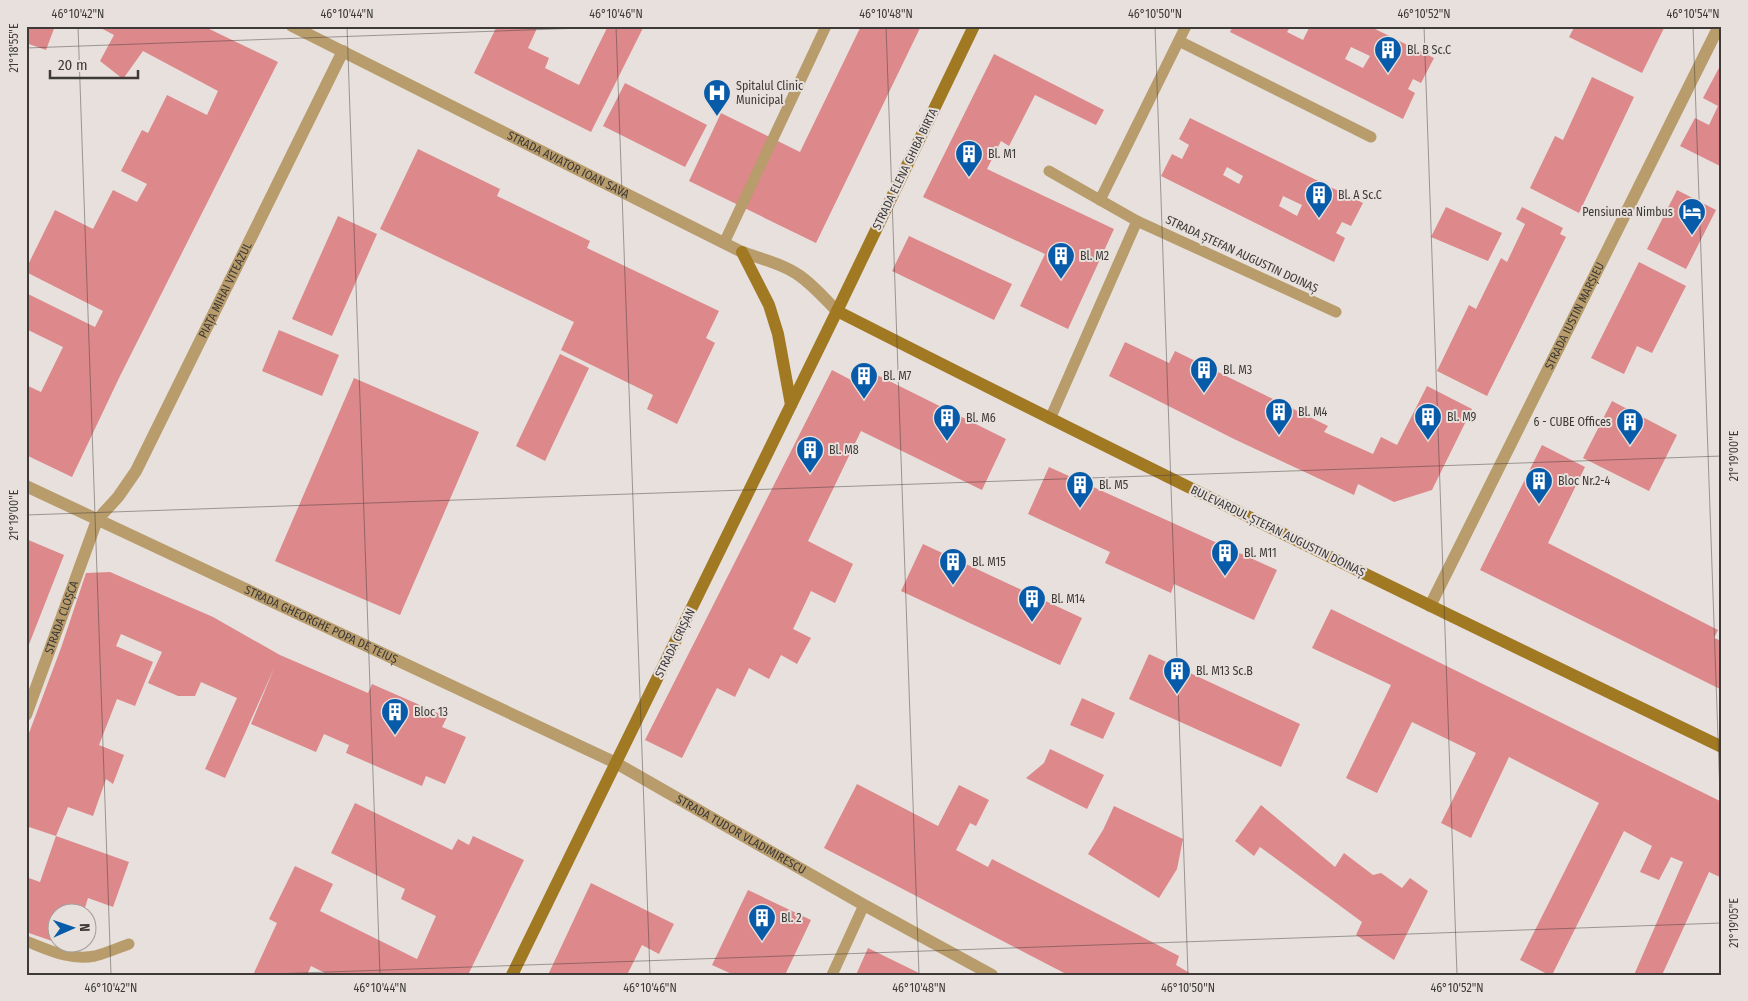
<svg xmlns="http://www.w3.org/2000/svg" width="1748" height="1001" viewBox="0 0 1748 1001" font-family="'Fira Sans Condensed',sans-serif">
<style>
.building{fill:#dd888a;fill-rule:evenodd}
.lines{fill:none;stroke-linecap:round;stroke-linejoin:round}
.service{stroke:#b89c6b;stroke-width:11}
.minor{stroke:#b89c6b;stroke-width:12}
.tertiary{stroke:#b89c6b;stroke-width:12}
.secondary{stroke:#a27923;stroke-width:12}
.ticks{fill:none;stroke:#3d3a38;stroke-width:1;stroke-opacity:0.45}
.labels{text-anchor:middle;stroke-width:4;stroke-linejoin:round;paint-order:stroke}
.poi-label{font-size:12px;fill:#3d3a38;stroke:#e7e0dc;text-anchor:start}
.street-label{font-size:12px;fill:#3d3a38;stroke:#e7e0dc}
.neatline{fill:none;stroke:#3d3a38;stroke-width:2}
.ticks-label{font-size:12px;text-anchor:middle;fill:#3d3a38}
</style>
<rect width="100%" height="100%" fill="#e7e0dc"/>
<!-- building -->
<g class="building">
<polygon points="26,26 55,26 46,50 26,43"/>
<polygon points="97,26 203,26 278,62 120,376 72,477 26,455 26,385 41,392 63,347 26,329 26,293 95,327 103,311 26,272 26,269 55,210 93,229 113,190 137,202 147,184 121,171 142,130 148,133 167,95 207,115 218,91 143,51 123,79 100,61 114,35"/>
<polygon points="497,26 538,26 528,48 549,58 545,68 579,85 608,26 644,26 591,132 474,73"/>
<polygon points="861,26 921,26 816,243 689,181 721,113 800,152"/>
<path d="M1233 26H1291L1287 32 1303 40 1309 28 1306 26H1369L1434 58 1421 83 1413 79 1408 89 1415 93 1403 119 1230 32ZM1351 47 1370 56 1363 68 1345 59Z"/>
<polygon points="1575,26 1665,26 1642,73 1569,37"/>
<polygon points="994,54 1104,110 1096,125 1035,95 1009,146 1001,141 987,169 1114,229 1068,329 1020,306 1045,254 923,197"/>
<polygon points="1720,66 1722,67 1722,167 1680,146 1695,118 1709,125 1718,106 1703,98"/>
<polygon points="1592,77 1634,97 1579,213 1530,188 1555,136 1563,140"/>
<polygon points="625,83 707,125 685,167 603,126"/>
<path d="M1190 118 1363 203 1351 226 1342 222 1336 233 1345 238 1334 262 1161 176 1172 154 1182 159 1189 145 1179 139ZM1227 167 1243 176 1239 184 1223 175ZM1283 196 1302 205 1297 216 1279 206Z"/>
<polygon points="418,149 500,189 497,196 590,241 587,248 719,311 706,338 715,343 677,424 647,409 653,395 561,350 574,322 380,229"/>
<polygon points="1677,190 1716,210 1686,269 1647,249"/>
<polygon points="1446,207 1502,233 1488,261 1431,237"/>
<polygon points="1522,207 1563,228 1560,234 1566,237 1487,396 1437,371 1469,305 1476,309 1501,258 1507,262 1525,224 1516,219"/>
<polygon points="338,216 377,234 332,336 292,319"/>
<polygon points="909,236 1012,284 994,320 892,271"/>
<polygon points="1639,262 1686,286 1652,353 1637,346 1624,374 1591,358"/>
<polygon points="279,330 339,355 322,396 262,371"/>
<polygon points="1125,342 1169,363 1175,351 1328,426 1324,432 1373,454 1381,437 1397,445 1427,386 1472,409 1432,490 1394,502 1358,484 1354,495 1234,439 1109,376"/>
<polygon points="560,354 589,368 545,461 516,446"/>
<polygon points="859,366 1006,439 982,490 861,431 808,541 853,564 835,603 811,591 793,629 811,638 797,664 781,655 769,679 749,668 735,697 717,688 682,758 645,740 832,370 851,380"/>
<polygon points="354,378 479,432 400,615 275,561"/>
<polygon points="1612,401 1677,435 1649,491 1583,458"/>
<polygon points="1542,445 1585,467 1548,543 1718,630 1714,638 1722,641 1722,690 1480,570"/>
<polygon points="1049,467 1277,570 1254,620 1174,584 1171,593 1105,563 1110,552 1028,514"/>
<polygon points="26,539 64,555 26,652"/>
<polygon points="923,544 1082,618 1060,665 901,591"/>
<polygon points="110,572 213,617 280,655 368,693 372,684 447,717 442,727 466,737 445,784 426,776 422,786 346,753 349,745 324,734 316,752 251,724 275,666 225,778 205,769 237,698 201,682 195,696 178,696 148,683 162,652 121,634 116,646 153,662 135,706 117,699 99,745 124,755 113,784 106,779 93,816 68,807 56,836 26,826 26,741 61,648 86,573"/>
<polygon points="1331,609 1722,802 1722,878 1709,872 1662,975 1634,975 1683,862 1671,857 1659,880 1640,872 1652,846 1624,831 1552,975 1549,975 1520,960 1599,803 1509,757 1471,838 1441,823 1476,753 1412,722 1377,793 1346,778 1391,685 1312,648"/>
<polygon points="1149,654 1300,724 1281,767 1129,699"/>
<polygon points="1082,698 1115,713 1103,739 1070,725"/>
<polygon points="1050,749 1104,775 1087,809 1026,778 1044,763"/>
<polygon points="857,784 938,826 959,785 989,800 976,826 970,823 956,850 988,867 992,859 1179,956 1176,965 1193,975 1068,975 824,848"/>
<polygon points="355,803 452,850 458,839 469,845 473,836 524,860 468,975 329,975 311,966 307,975 253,975 277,923 269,919 295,866 333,884 320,911 417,959 436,916 401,899 405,889 331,853"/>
<polygon points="1261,805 1335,867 1344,853 1373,875 1381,873 1402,888 1410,878 1428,891 1394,960 1356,935 1362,922 1260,847 1254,856 1235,841"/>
<polygon points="1114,806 1183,839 1177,869 1159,898 1088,854 1103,830"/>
<polygon points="56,836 129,862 113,907 88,898 83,914 58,914 58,943 26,932 26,877 40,882"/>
<polygon points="591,883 674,924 659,954 642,945 627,975 548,975"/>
<polygon points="748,890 811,920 785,975 734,975 712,965"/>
<polygon points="868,948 923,975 856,975"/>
</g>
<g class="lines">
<!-- service -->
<g class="service">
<polyline points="1179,41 1371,137"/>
<polyline points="1049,171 1137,221 1336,312"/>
<polyline points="1100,200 1186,26"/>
<polyline points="724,243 826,26"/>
<polyline points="1050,419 1137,221"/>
<path d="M26 941C49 950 70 961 95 956 107 953 118 948 129 944"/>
<polyline points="832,975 864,905"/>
</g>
<!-- minor -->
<g class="minor">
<path id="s1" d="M292 26 742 252C761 259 783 264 800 276 814 286 825 299 837 311"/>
<path id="s2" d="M1430 606 1719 26"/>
<path id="s3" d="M26 715 97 520 118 497 136 471 343 51"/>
<path id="s4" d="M616 763 864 905 992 975"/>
</g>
<!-- tertiary -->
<path class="tertiary" id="s5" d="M26 486 616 763"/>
<!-- secondary -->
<g class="secondary">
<polyline points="742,252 769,305 778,334 791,405"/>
<path d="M837 311C1130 460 1425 604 1722 747"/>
<polyline points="512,975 837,311 974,26"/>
</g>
</g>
<!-- ticks -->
<path class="ticks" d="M78 26 111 975M347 26 380 975M616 26 650 975M886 26 919 975M1155 26 1188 975M1424 26 1457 975M1693 26 1722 851M26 48 638 26M26 515 1722 456M243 975 1722 923"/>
<!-- icons -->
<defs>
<symbol id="building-pin" viewBox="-11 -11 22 30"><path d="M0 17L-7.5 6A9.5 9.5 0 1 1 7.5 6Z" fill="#075ba9" stroke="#e7e0dc"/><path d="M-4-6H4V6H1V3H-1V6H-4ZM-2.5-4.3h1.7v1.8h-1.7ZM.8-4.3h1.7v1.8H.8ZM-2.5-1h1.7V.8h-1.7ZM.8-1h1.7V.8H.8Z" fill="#fff"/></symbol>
<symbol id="hospital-pin" viewBox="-11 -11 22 30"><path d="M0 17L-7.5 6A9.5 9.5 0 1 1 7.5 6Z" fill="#075ba9" stroke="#e7e0dc"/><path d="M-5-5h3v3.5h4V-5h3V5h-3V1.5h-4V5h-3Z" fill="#fff"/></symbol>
<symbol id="hotel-pin" viewBox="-11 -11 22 30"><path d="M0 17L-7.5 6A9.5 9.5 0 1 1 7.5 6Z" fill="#075ba9" stroke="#e7e0dc"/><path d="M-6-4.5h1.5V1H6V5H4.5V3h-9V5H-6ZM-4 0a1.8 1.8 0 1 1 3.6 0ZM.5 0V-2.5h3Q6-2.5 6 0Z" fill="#fff"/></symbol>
</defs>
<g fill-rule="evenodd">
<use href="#building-pin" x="1372" y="34" width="32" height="43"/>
<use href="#hospital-pin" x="701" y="77" width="32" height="43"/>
<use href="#building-pin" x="953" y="138" width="32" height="43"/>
<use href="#building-pin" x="1303" y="179" width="32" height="43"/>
<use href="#hotel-pin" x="1676" y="196" width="32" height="43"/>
<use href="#building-pin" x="1045" y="240" width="32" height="43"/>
<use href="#building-pin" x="1188" y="354" width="32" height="43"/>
<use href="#building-pin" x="848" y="360" width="32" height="43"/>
<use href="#building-pin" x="1263" y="396" width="32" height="43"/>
<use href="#building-pin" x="1412" y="401" width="32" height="43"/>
<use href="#building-pin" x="931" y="402" width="32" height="43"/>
<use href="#building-pin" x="1614" y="406" width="32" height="43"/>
<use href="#building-pin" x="794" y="434" width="32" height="43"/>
<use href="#building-pin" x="1523" y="465" width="32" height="43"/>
<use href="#building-pin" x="1064" y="469" width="32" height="43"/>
<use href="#building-pin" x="1209" y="537" width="32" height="43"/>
<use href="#building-pin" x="937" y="546" width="32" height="43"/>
<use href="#building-pin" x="1016" y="583" width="32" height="43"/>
<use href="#building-pin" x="1161" y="655" width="32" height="43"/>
<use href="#building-pin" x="379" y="696" width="32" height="43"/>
<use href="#building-pin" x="746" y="902" width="32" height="43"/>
</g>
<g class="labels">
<!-- poi labels -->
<g class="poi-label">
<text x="1407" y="54">Bl. B Sc.C</text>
<text x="736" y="90">Spitalul Clinic<tspan x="736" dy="14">Municipal</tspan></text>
<text x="988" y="158">Bl. M1</text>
<text x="1338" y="199">Bl. A Sc.C</text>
<text x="1673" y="216" text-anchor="end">Pensiunea Nimbus</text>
<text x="1080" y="260">Bl. M2</text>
<text x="1223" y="374">Bl. M3</text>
<text x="883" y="380">Bl. M7</text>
<text x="1298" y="416">Bl. M4</text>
<text x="1447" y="421">Bl. M9</text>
<text x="966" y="422">Bl. M6</text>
<text x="1611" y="426" text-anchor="end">6 - CUBE Offices</text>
<text x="829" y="454">Bl. M8</text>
<text x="1558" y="485">Bloc Nr.2-4</text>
<text x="1099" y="489">Bl. M5</text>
<text x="1244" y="557">Bl. M11</text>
<text x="972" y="566">Bl. M15</text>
<text x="1051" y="603">Bl. M14</text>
<text x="1196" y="675">Bl. M13 Sc.B</text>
<text x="414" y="716">Bloc 13</text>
<text x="781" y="922">Bl. 2</text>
</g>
<!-- street labels -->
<g class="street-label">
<text dy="4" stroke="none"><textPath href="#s1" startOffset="309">STRADA AVIATOR IOAN SAVA</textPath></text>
<text transform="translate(905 169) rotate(-64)" y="4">STRADA ELENA GHIBA BIRTA</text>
<text transform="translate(1242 254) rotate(25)" y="4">STRADA ȘTEFAN AUGUSTIN DOINAȘ</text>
<text dy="4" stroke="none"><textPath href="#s3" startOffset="472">PIAȚA MIHAI VITEAZUL</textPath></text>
<text dy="4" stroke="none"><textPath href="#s2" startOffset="324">STRADA IUSTIN MARȘIEU</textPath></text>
<text transform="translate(1278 531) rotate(26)" y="4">BULEVARDUL ȘTEFAN AUGUSTIN DOINAȘ</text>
<text dy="4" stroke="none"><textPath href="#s3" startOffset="104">STRADA CLOȘCA</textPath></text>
<text dy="4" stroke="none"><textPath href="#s5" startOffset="326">STRADA GHEORGHE POPA DE TEIUȘ</textPath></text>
<text transform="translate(675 643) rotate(-64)" y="4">STRADA CRIȘAN</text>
<text dy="4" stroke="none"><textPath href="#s4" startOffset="144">STRADA TUDOR VLADIMIRESCU</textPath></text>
</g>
</g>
<!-- border -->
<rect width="1748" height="1001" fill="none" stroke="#e7e0dc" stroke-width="55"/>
<!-- north arrow -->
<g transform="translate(72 928) rotate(88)"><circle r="24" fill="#e7e0dc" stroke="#a39e9a"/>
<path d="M0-4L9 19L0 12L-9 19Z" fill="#075ba9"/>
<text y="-8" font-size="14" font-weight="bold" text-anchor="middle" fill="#3d3a38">N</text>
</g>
<!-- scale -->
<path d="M50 70v8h88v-8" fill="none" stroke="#3d3a38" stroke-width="2.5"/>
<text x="58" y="70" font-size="15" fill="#3d3a38" stroke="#e7e0dc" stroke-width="4" paint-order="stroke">20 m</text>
<rect x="28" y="28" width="1692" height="946" class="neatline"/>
<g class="ticks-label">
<text x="78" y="18">46°10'42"N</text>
<text x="347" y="18">46°10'44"N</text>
<text x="616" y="18">46°10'46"N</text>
<text x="886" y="18">46°10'48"N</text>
<text x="1155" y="18">46°10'50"N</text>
<text x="1424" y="18">46°10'52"N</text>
<text x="1693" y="18">46°10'54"N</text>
<text transform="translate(14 48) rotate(-90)" y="4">21°18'55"E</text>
<text transform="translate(1734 456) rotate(-90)" y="4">21°19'00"E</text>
<text transform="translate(14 515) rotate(-90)" y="4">21°19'00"E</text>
<text transform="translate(1734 923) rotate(-90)" y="4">21°19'05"E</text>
<text x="111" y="992">46°10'42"N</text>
<text x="380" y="992">46°10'44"N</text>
<text x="650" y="992">46°10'46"N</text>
<text x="919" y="992">46°10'48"N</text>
<text x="1188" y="992">46°10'50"N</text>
<text x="1457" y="992">46°10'52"N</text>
</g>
</svg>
